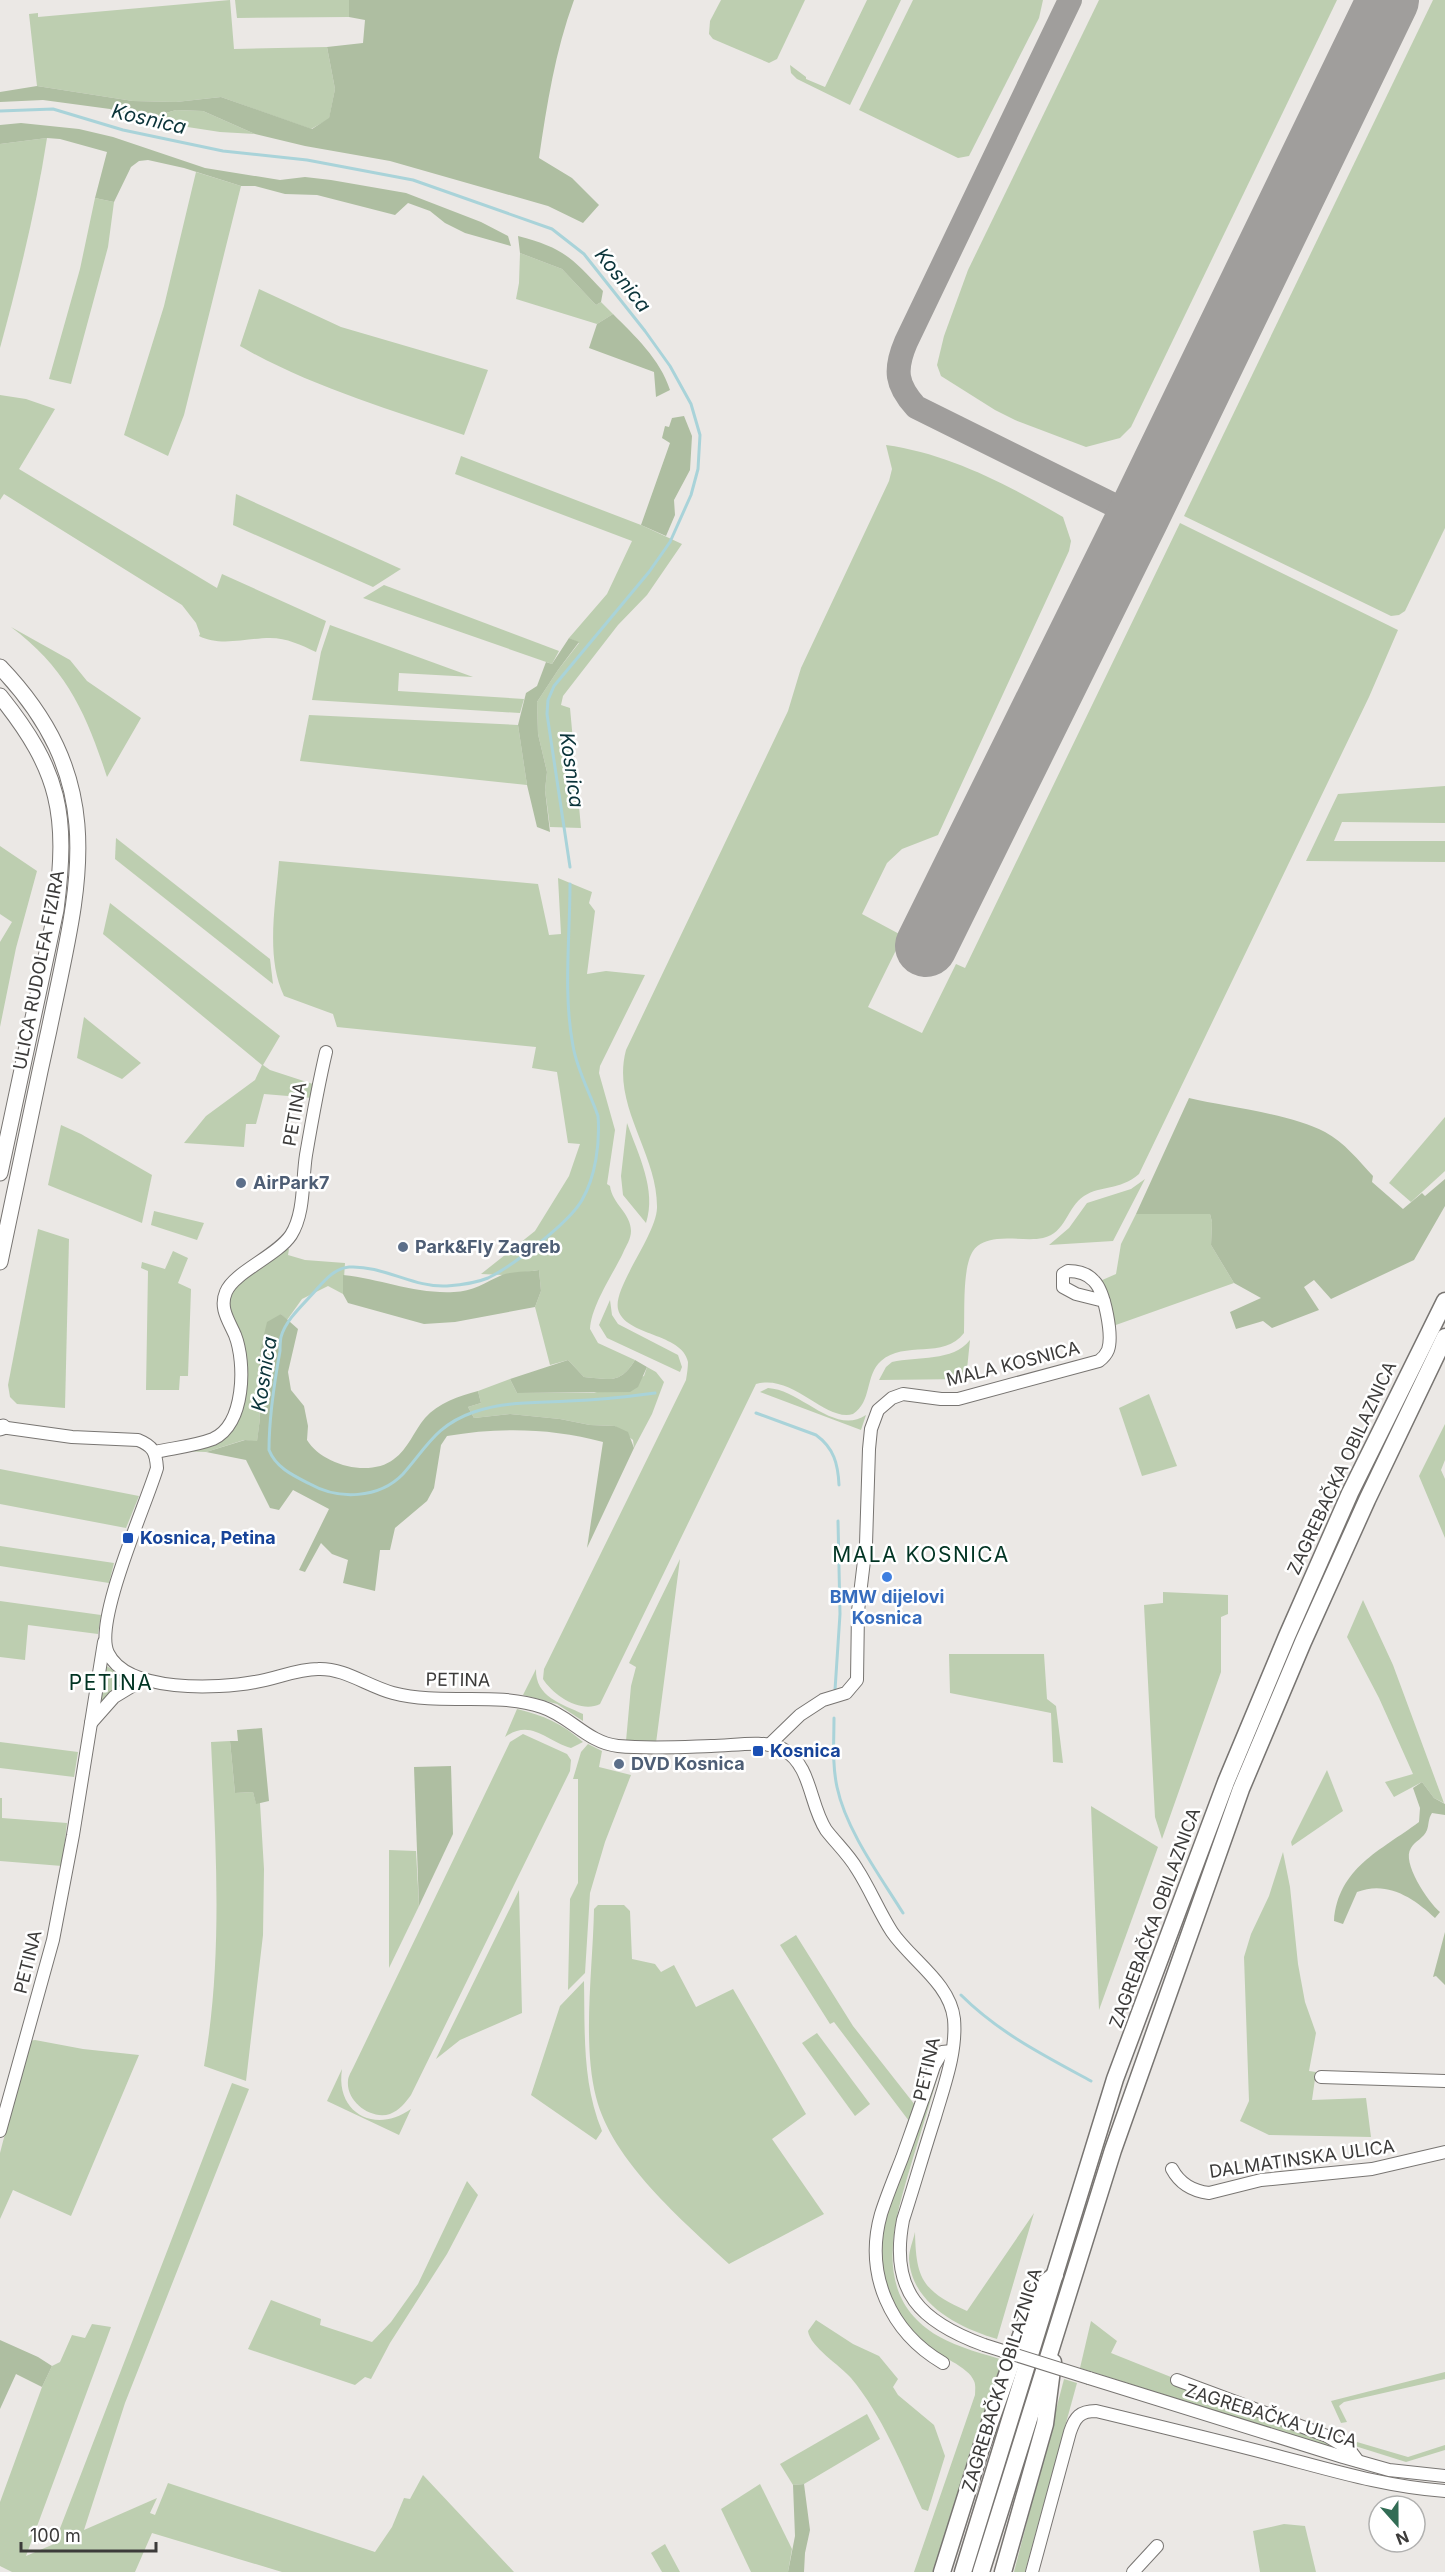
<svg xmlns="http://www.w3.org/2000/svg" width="1445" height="2572" viewBox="0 0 1445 2572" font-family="Inter,sans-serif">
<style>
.green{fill:#bdceb0}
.forest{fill:#aebea1}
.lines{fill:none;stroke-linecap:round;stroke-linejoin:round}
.stream{stroke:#a9d3d9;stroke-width:3}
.taxiway{stroke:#a09e9c;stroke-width:24}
.runway{stroke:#a09e9c;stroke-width:62}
.minor-casing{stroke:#787572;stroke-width:14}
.major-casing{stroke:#787572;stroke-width:17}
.highway-casing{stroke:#787572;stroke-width:19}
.minor{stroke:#fff;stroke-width:12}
.major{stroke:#fff;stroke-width:15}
.highway{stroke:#fff;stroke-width:16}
.minor-bridge-casing{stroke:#787572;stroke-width:14;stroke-linecap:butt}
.minor-bridge{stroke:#fff;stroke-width:12}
.service-dot{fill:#5c6f8a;stroke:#fff;stroke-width:2}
.transit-dot{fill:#1a4fb4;stroke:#fff;stroke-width:2}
.shop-dot{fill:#3f7fe0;stroke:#fff;stroke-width:2}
.labels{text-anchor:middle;stroke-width:5;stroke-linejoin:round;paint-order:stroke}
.street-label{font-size:18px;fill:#3c3b3a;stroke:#fff}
.service-label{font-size:18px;font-weight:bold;fill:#4e5e75;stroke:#fff;text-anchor:start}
.transit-label{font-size:18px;font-weight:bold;fill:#164399;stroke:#fff;text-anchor:start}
.shop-label{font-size:18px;font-weight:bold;fill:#366cbe;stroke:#fff}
.water-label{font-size:20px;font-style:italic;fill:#0a3339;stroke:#fff}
.quarter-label{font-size:21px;letter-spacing:1.5px;fill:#013423;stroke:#fff}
</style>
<rect width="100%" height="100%" fill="#ebe8e5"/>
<!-- green -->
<g class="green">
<polygon points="230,0 234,49 327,47 335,89 329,119 311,129 221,97 176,102 133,101 37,86 29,14 38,13 38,17"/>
<polygon points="235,0 349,0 349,17 237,18"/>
<polygon points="721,0 805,0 777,59 769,63 713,39 709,34 710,21"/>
<polygon points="867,0 901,0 850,105 797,79 791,73 790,65 806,77 806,79 825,87"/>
<polygon points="913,0 1043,0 1039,18 969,156 958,158 859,110"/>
<polygon points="1099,0 1337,0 1131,427 1120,438 1086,447 1015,420 995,410 941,376 937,365 944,336 968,270"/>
<polygon points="1433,0 1445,0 1445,528 1405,611 1399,615 1391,616 1184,516"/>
<polygon points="176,110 203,111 255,134 220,132 142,120"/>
<path d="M47 138C36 209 19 278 0 348V144Z"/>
<polygon points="196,172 241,186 184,415 168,456 124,435 164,306"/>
<polygon points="95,198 114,202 108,247 71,384 49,379 80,269"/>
<polygon points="520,253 562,269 596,305 601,302 613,314 597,324 516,299 519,283"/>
<path d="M259 289 341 327 488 370 464 435C389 409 309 386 240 346Z"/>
<path d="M0 395 26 399 55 409 19 469 217 588 222 574 326 621 316 652C301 645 287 638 270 638 248 638 220 647 199 636L200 634 196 623 182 605 4 494 0 500Z"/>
<path d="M886 445C950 454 1008 485 1063 517L1071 541 1069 551 938 835 902 849 887 863 862 914 903 936 868 1007 922 1033 956 964 965 968 1180 523 1398 630 1369 697 1139 1174C1119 1191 1101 1185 1084 1196 1067 1207 1066 1233 1043 1238 1029 1241 1012 1237 997 1239 988 1240 978 1243 973 1251 962 1268 965 1312 964 1333 944 1360 904 1340 881 1361 865 1375 872 1402 853 1414 825 1422 793 1373 756 1384L600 1704C581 1714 553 1695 543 1679L544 1669 686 1380C687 1374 688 1367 688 1362 683 1333 624 1336 618 1309 613 1287 656 1236 657 1208 658 1153 611 1106 626 1050L788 711 801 668 889 481 892 469Z"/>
<polygon points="461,456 641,525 682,544 647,595 618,625 563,696 561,705 570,708 581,828 550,827 545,790 547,772 538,734 537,702 558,670 579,643 569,638 607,594 632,541 455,474"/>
<polygon points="236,494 401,569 373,587 233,525"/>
<polygon points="384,585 559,651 552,664 363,598"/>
<polygon points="330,625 473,677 399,673 398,691 524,699 520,713 312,700 321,652"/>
<path d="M11 627 70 660 87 681 141 718 107 777C86 713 67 669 11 627Z"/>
<polygon points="309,715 518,725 527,785 300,761"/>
<polygon points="1445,786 1445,823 1342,822 1334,841 1445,841 1445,862 1306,861 1338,794"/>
<polygon points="116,838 270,959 273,984 115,859"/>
<polygon points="0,846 37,871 16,948 0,1027 0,942 12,922 0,914"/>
<path d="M279 861 538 884 549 935 561 934 558 878 592 892 589 903 595 911 587 974 606 971 645 975 600 1066 599 1073 615 1130 607 1184 610 1186C612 1204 631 1213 631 1231 631 1239 626 1246 623 1253 613 1274 591 1306 590 1329L598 1343 635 1360C620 1385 609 1379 584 1377L568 1360 550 1365 535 1307 541 1291 539 1270 504 1275 481 1274 535 1231 569 1176 580 1144 568 1143 557 1072 532 1068 536 1047 337 1027 333 1014 284 996C265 957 276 903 279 861Z"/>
<polygon points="110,903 280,1036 263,1065 270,1070 316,1085 312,1098 264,1094 256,1124 246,1124 244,1147 184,1143 206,1116 255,1080 262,1065 103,934"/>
<polygon points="84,1017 141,1063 122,1079 77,1058"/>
<polygon points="1445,1117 1445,1171 1411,1202 1389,1183"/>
<path d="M627 1123C638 1154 657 1190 646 1223L623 1195 621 1176Z"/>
<polygon points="61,1125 81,1134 152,1175 142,1223 48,1185"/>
<polygon points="1145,1179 1113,1241 1049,1245 1069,1228 1087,1203 1131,1189"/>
<polygon points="154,1211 204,1223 197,1240 151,1225"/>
<polygon points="1136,1214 1210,1214 1212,1222 1211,1245 1234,1283 1113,1326 1100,1281 1116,1274 1121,1244"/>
<polygon points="38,1229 69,1239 65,1408 17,1404 10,1397 8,1385"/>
<polygon points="285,1249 289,1249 288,1255 305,1260 345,1263 343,1294 328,1286 302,1299 287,1320 281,1314 260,1351 257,1393 260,1418 257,1442 244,1440 206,1452 177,1451 222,1436 244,1377 227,1306 232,1288"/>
<polygon points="173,1251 188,1258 178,1283 191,1289 188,1376 180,1376 179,1390 146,1390 148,1271 141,1268 142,1262 165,1269"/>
<polygon points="610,1300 612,1315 618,1324 678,1355 682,1367 680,1372 607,1338 599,1325"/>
<path d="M970 1340 966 1379 879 1380 886 1367 892 1362C917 1356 953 1362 970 1340Z"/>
<polygon points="647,1367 656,1372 664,1382 652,1414 634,1448 633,1440 615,1426 590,1425 560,1419 510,1414 474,1418 468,1407 481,1403 478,1391 510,1379 517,1393 594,1393 644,1376"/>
<path d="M768 1388C802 1390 834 1436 866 1415L861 1430 760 1392Z"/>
<polygon points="1149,1394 1177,1466 1142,1476 1119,1408"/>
<polygon points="1445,1424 1445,1460 1441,1470 1445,1479 1445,1538 1419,1476"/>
<polygon points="0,1469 139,1496 126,1528 0,1504"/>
<polygon points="0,1546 114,1563 109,1583 0,1566"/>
<polygon points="680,1559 656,1743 626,1741 631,1686 636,1667 629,1663"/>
<polygon points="1163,1592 1228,1595 1228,1614 1221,1617 1221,1672 1162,1839 1155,1817 1144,1605 1163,1603"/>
<polygon points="1363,1600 1393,1665 1444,1803 1434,1798 1422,1782 1394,1797 1385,1782 1413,1774 1379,1698 1347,1637"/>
<polygon points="0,1601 101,1615 98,1634 28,1625 25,1660 0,1657"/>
<polygon points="949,1654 1044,1654 1047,1699 1056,1706 1063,1763 1053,1762 1051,1713 950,1693"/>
<polygon points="105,1665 132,1682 100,1703"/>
<path d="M536 1669C535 1697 562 1704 583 1714V1721L557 1704 523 1695Z"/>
<path d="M517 1709C543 1715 563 1724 583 1742L571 1748C546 1741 531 1718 505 1737Z"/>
<path d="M523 1734 567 1754 571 1760 570 1771 411 2095C405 2103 400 2110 390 2114 371 2120 346 2102 348 2081 348 2077 351 2072 353 2068L510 1742Z"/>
<path d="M230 1741 235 1793 253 1792 256 1803H260L264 1869 263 1935 246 2081 204 2066C223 1959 216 1850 211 1742Z"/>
<polygon points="0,1742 78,1752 74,1777 0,1768"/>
<polygon points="588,1744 602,1751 599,1767 631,1775 605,1842 590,1893 585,1973 568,1990 570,1899 578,1883 578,1779 573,1779 581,1752"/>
<polygon points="1327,1770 1343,1811 1292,1846 1291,1842"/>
<polygon points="0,1798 2,1798 2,1818 67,1823 62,1866 0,1861"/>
<polygon points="1091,1806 1158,1847 1099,2010"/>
<polygon points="389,1850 416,1851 419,1906 389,1968"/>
<polygon points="1283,1852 1290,1887 1298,1964 1305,2002 1316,2033 1309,2071 1316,2072 1312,2100 1366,2098 1371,2137 1269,2135 1240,2121 1249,2101 1244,1957 1251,1934 1269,1896"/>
<polygon points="519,1890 522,2013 460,2040 436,2059"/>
<path d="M598 1905H624L630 1911 632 1959 655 1964 661 1972 674 1965 696 2007 733 1989 806 2114 772 2139 824 2214 729 2264C682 2220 612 2161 596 2097 582 2042 593 1967 594 1909Z"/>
<polygon points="796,1935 853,2026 915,2105 909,2121 834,2022 830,2024 780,1945"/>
<path d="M584 1981C585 2031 582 2083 602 2131L596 2140 531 2095 560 2006Z"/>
<polygon points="817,2033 870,2104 855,2116 802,2043"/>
<polygon points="35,2040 83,2049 139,2055 71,2216 13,2190 0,2219 0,2153 29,2041"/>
<path d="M942 2061C933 2093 923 2126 913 2158 895 2219 868 2295 938 2336 959 2348 984 2354 1007 2361L933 2572H914L975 2395C975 2391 976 2385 974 2381 969 2367 938 2355 925 2346 884 2314 876 2263 886 2215Z"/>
<path d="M342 2069C335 2114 376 2134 411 2109L399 2135 327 2101Z"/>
<polygon points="232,2083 249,2089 125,2403 84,2530 157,2498 150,2513 155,2515 168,2483 375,2552 392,2527 404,2498 410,2499 423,2475 514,2572 282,2572 152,2533 135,2572 12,2572 0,2566 0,2502 42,2387 52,2366 60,2362 72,2335 85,2338 92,2324 111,2327 26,2556 54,2544"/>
<polygon points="467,2181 478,2195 447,2254 390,2343 371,2379 365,2377 355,2385 248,2349 271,2300 321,2319 320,2325 372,2342 391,2322 418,2284"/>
<path d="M1034 2213 997 2339C960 2328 912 2305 909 2259 909 2250 913 2241 915 2232 916 2280 923 2291 967 2311Z"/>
<path d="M816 2320 853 2344 879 2356 898 2379 893 2387 898 2395 934 2425 945 2456 928 2511 922 2509C902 2465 882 2415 851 2378 840 2365 810 2347 808 2331Z"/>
<polygon points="1091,2321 1117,2341 1111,2353 1326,2439 1345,2452 1080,2368"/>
<polygon points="1445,2372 1445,2379 1344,2402 1339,2406 1347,2422 1341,2423 1331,2401"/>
<polygon points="1064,2379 1077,2383 1025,2572 1014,2572"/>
<polygon points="867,2414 880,2439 804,2484 793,2485 780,2464"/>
<polygon points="1357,2442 1408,2457 1445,2445 1445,2450 1406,2462 1355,2446"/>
<polygon points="760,2484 792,2549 788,2572 751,2572 721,2509"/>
<polygon points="1284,2524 1305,2526 1316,2572 1260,2572 1253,2531"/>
<polygon points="665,2544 680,2572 662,2572 651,2553"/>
</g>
<!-- forest -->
<g class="forest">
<path d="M349 0H574C555 52 547 104 539 158L572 178 599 205 583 223 548 206 390 161 305 146 255 134 203 111 176 110 142 120 110 109 43 100 0 102V92L37 86 133 101 176 102 221 97 312 129 329 118 335 89 327 47 363 43 365 20 349 17Z"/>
<polygon points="21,123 79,129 113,137 205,168 280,180 305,177 331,180 406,193 481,222 508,236 511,246 465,233 445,223 430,211 408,203 395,215 317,195 285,194 255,186 241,186 184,168 148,160 139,161 131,167 114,202 95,198 107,152 60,139 47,138 0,144 0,125"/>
<path d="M518 236C564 248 572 258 603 291L601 302 596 305 562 269 520 253Z"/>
<path d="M613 314C635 336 660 359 670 390L656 397 654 372 589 348 597 324Z"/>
<polygon points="684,416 692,436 690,470 674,500 675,515 666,536 641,525 670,443 662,438 665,426 669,427 672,418"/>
<polygon points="569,638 579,642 558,670 537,702 538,734 547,772 545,790 550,832 537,827 527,785 518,725 526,693 537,686 546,662 552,664"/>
<path d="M1189 1098C1227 1107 1292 1114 1325 1132 1344 1142 1359 1161 1373 1176L1372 1182 1403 1209 1422 1193 1425 1196 1445 1179V1206L1414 1260 1331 1299 1314 1280 1304 1287 1319 1310 1272 1328 1263 1321 1236 1329 1230 1312 1261 1298 1234 1283 1211 1245 1212 1222 1210 1214H1136Z"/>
<path d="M539 1270 541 1291 535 1307 455 1322 424 1324 348 1303 343 1294V1275C382 1279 414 1294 454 1292 472 1292 486 1282 502 1275 513 1271 528 1272 539 1270Z"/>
<path d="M281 1314 298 1329 288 1372 291 1390 304 1406 308 1426 307 1440C322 1465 370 1478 394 1459 408 1449 414 1431 425 1418 438 1403 459 1396 478 1391L481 1403 468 1407 474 1418 510 1414 560 1419 590 1425 615 1426 628 1432 634 1448 587 1548 603 1442C552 1428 499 1427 447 1436L441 1445 434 1488 427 1501 395 1528 390 1550H380L375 1591 343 1583 348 1560 332 1554 321 1543 305 1572 299 1570 329 1509 293 1490 279 1510 270 1508 246 1460 206 1452 245 1440 257 1441 260 1418 257 1393 260 1351 267 1322Z"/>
<path d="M568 1360 584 1377C609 1379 620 1385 635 1360L647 1367 638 1387 630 1392 517 1393 510 1379Z"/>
<polygon points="262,1728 269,1801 256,1804 253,1792 235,1793 230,1741 238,1741 237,1730"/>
<polygon points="451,1766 453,1834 419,1906 414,1767"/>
<path d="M1422 1782 1434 1798 1445 1804V1815L1432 1813C1428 1819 1429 1824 1427 1830 1424 1838 1415 1841 1411 1848 1401 1862 1428 1902 1440 1912L1435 1918C1414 1898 1387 1880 1357 1892L1343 1924 1334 1921C1338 1868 1380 1851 1419 1822L1420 1808 1413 1788Z"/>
<polygon points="1445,1932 1445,1985 1436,1976 1433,1977"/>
<polygon points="0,2340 38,2357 52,2366 42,2387 16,2374 0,2409"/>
<polygon points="804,2484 810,2530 805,2553 804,2572 788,2572 795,2536 793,2485"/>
</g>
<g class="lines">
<!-- stream -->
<g class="stream">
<polyline points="0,111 53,109 123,130 223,151 307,160 413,180 552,229 584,254 645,331 670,366 691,404 700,435 698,469 691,495 670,542 649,572 554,686 548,700 547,714 570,867"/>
<path d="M570 884C570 938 563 993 573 1046 577 1070 590 1093 598 1116 600 1142 596 1176 582 1200 569 1223 511 1267 488 1278 476 1283 460 1285 447 1286 414 1288 383 1265 349 1267 335 1268 325 1280 316 1290 304 1304 286 1319 281 1337 280 1342 280 1347 280 1351 274 1384 269 1417 269 1450 276 1468 294 1476 310 1484 338 1500 379 1499 403 1474 427 1447 436 1425 474 1412 504 1401 537 1403 569 1401 598 1400 626 1397 655 1393"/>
<path d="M756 1413 816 1435C834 1448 838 1464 839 1485"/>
<polyline points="835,1690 840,1614 838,1521"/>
<path d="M834 1718C834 1741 832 1764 837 1787 846 1830 880 1876 903 1913"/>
<path d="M961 1995C999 2033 1045 2056 1091 2081"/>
</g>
<!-- taxiway -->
<path class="taxiway" d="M1070 0 906 342C894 370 896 385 916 407L1138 517"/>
<!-- runway -->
<polyline class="runway" points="926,946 1138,517 1388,0"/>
<defs>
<g id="minor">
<path d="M0 1427 72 1437 138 1440C153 1446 156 1452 157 1468 146 1505 93 1622 108 1653 127 1693 218 1689 255 1682 276 1679 296 1669 318 1669 345 1668 367 1686 393 1693 442 1706 493 1691 542 1707 570 1716 588 1743 618 1746 649 1749 681 1747 711 1746 733 1746 763 1739 783 1749 812 1766 809 1804 826 1830 836 1843 849 1855 857 1869 870 1889 879 1912 892 1932 911 1960 950 1983 954 2019 957 2052 944 2086 935 2117 924 2151 914 2186 903 2220 889 2292 921 2322 984 2345"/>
<path d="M155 1452C173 1448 195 1446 213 1439 245 1425 246 1363 235 1335 229 1321 219 1308 226 1292 234 1272 277 1256 291 1235 305 1213 302 1180 306 1155 312 1120 318 1086 326 1052"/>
<polyline points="91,1723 114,1697 142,1680"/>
<path d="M769 1745 800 1715 823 1700 846 1693 857 1680 858 1611 866 1544 869 1449 871 1429 878 1410 892 1398 903 1394 941 1399H958L1099 1361C1103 1358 1106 1355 1108 1350 1113 1336 1105 1292 1094 1281 1087 1273 1078 1271 1068 1271L1063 1274V1287L1076 1294 1104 1301"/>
<polyline points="1321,2077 1445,2081"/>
<polyline points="0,2131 53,1940 73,1835 104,1642"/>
<path d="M1172 2169C1180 2184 1192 2191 1209 2193L1261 2180 1372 2169 1445 2152"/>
<path d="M943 2363C890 2332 864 2274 881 2214 887 2195 895 2176 902 2158 913 2127 924 2097 934 2066L942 2052 952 2051"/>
<polyline points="1089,2378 1343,2457 1389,2470 1445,2476"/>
<polyline points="1177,2380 1327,2436 1349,2449 1358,2461"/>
<path d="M1032 2572 1070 2432C1075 2417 1080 2411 1096 2411 1154 2425 1212 2439 1270 2454 1328 2469 1385 2487 1445 2491"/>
<polyline points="1133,2572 1157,2546"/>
</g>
<g id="major">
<path d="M0 667C113 785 78 888 49 1030 32 1107 16 1184 0 1262"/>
<path d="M0 696C61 772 68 815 56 910L0 1173"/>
<polyline points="0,1428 3,1427"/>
</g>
<g id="highway">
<polyline points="942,2572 982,2445 1038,2288 1055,2275"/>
<polyline points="963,2572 1115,2079 1226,1782 1287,1636 1350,1493 1445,1301"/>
<polyline points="981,2572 1113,2150 1241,1789 1303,1642 1367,1500 1445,1337"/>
<polyline points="1003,2572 1045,2424 1053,2362"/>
</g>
</defs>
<!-- minor casing -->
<use href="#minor" class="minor-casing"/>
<!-- major casing -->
<use href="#major" class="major-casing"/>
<!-- highway casing -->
<use href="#highway" class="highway-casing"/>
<!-- minor -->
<use href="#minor" class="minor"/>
<!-- major -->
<use href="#major" class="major"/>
<!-- highway -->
<use href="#highway" class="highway"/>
<defs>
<polyline id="minor-bridge" points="984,2345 1089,2378"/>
</defs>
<!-- minor-bridge casing -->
<use href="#minor-bridge" class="minor-bridge-casing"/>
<!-- minor-bridge -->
<use href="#minor-bridge" class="minor-bridge"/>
</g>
<!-- markers -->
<g class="service-dot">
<circle cx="241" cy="1183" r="6"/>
<circle cx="403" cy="1247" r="6"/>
<circle cx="619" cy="1764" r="6"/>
</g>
<g class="transit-dot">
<rect x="122" y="1532" width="12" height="12" rx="3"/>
<rect x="752" y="1745" width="12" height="12" rx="3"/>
</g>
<circle class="shop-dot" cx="887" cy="1577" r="6"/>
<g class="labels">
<!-- street labels -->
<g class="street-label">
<text transform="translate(39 970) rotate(-79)" y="6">ULICA RUDOLFA FIZIRA</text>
<text transform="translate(295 1114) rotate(-80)" y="6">PETINA</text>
<text transform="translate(1013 1364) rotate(-14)" y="6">MALA KOSNICA</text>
<text transform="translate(1342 1468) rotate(-65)" y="6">ZAGREBAČKA OBILAZNICA</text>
<text transform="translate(458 1680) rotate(1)" y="6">PETINA</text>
<text transform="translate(1155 1918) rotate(-70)" y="6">ZAGREBAČKA OBILAZNICA</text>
<text transform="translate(28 1962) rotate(-76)" y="6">PETINA</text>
<text transform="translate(927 2069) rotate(-77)" y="6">PETINA</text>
<text transform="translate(1302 2159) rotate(-8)" y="6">DALMATINSKA ULICA</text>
<text transform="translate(1002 2380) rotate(-73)" y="6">ZAGREBAČKA OBILAZNICA</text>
<text transform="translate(1271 2416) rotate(17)" y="6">ZAGREBAČKA ULICA</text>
</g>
<!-- service labels -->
<g class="service-label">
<text x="253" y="1189">AirPark7</text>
<text x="415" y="1253">Park&amp;Fly Zagreb</text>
<text x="631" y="1770">DVD Kosnica</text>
</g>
<!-- transit labels -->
<g class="transit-label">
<text x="140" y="1544">Kosnica, Petina</text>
<text x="770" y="1757">Kosnica</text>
</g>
<!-- shop labels -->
<g class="shop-label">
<text x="887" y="1603">BMW dijelovi<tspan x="887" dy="21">Kosnica</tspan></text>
</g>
<!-- water labels -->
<g class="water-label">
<text transform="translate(149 119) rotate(13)" y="7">Kosnica</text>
<text transform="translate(623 280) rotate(51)" y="7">Kosnica</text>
<text transform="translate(572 770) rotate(82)" y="7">Kosnica</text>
<text transform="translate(264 1374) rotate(-81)" y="7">Kosnica</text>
</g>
<!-- quarter labels -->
<g class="quarter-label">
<text x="921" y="1562">MALA KOSNICA</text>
<text x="111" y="1690">PETINA</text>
</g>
</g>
<!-- north arrow -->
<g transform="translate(1397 2524) rotate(159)"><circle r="28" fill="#ffffff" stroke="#b1b1b0" stroke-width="1.5"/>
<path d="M0-4.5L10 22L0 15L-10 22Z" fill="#326c55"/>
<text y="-9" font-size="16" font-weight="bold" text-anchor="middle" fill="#3c3b3a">N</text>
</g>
<!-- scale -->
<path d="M21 2542v9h135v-9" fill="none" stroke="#3c3b3a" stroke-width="3"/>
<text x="30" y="2542" font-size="18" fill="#3c3b3a" stroke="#ffffff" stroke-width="4.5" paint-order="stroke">100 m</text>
</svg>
